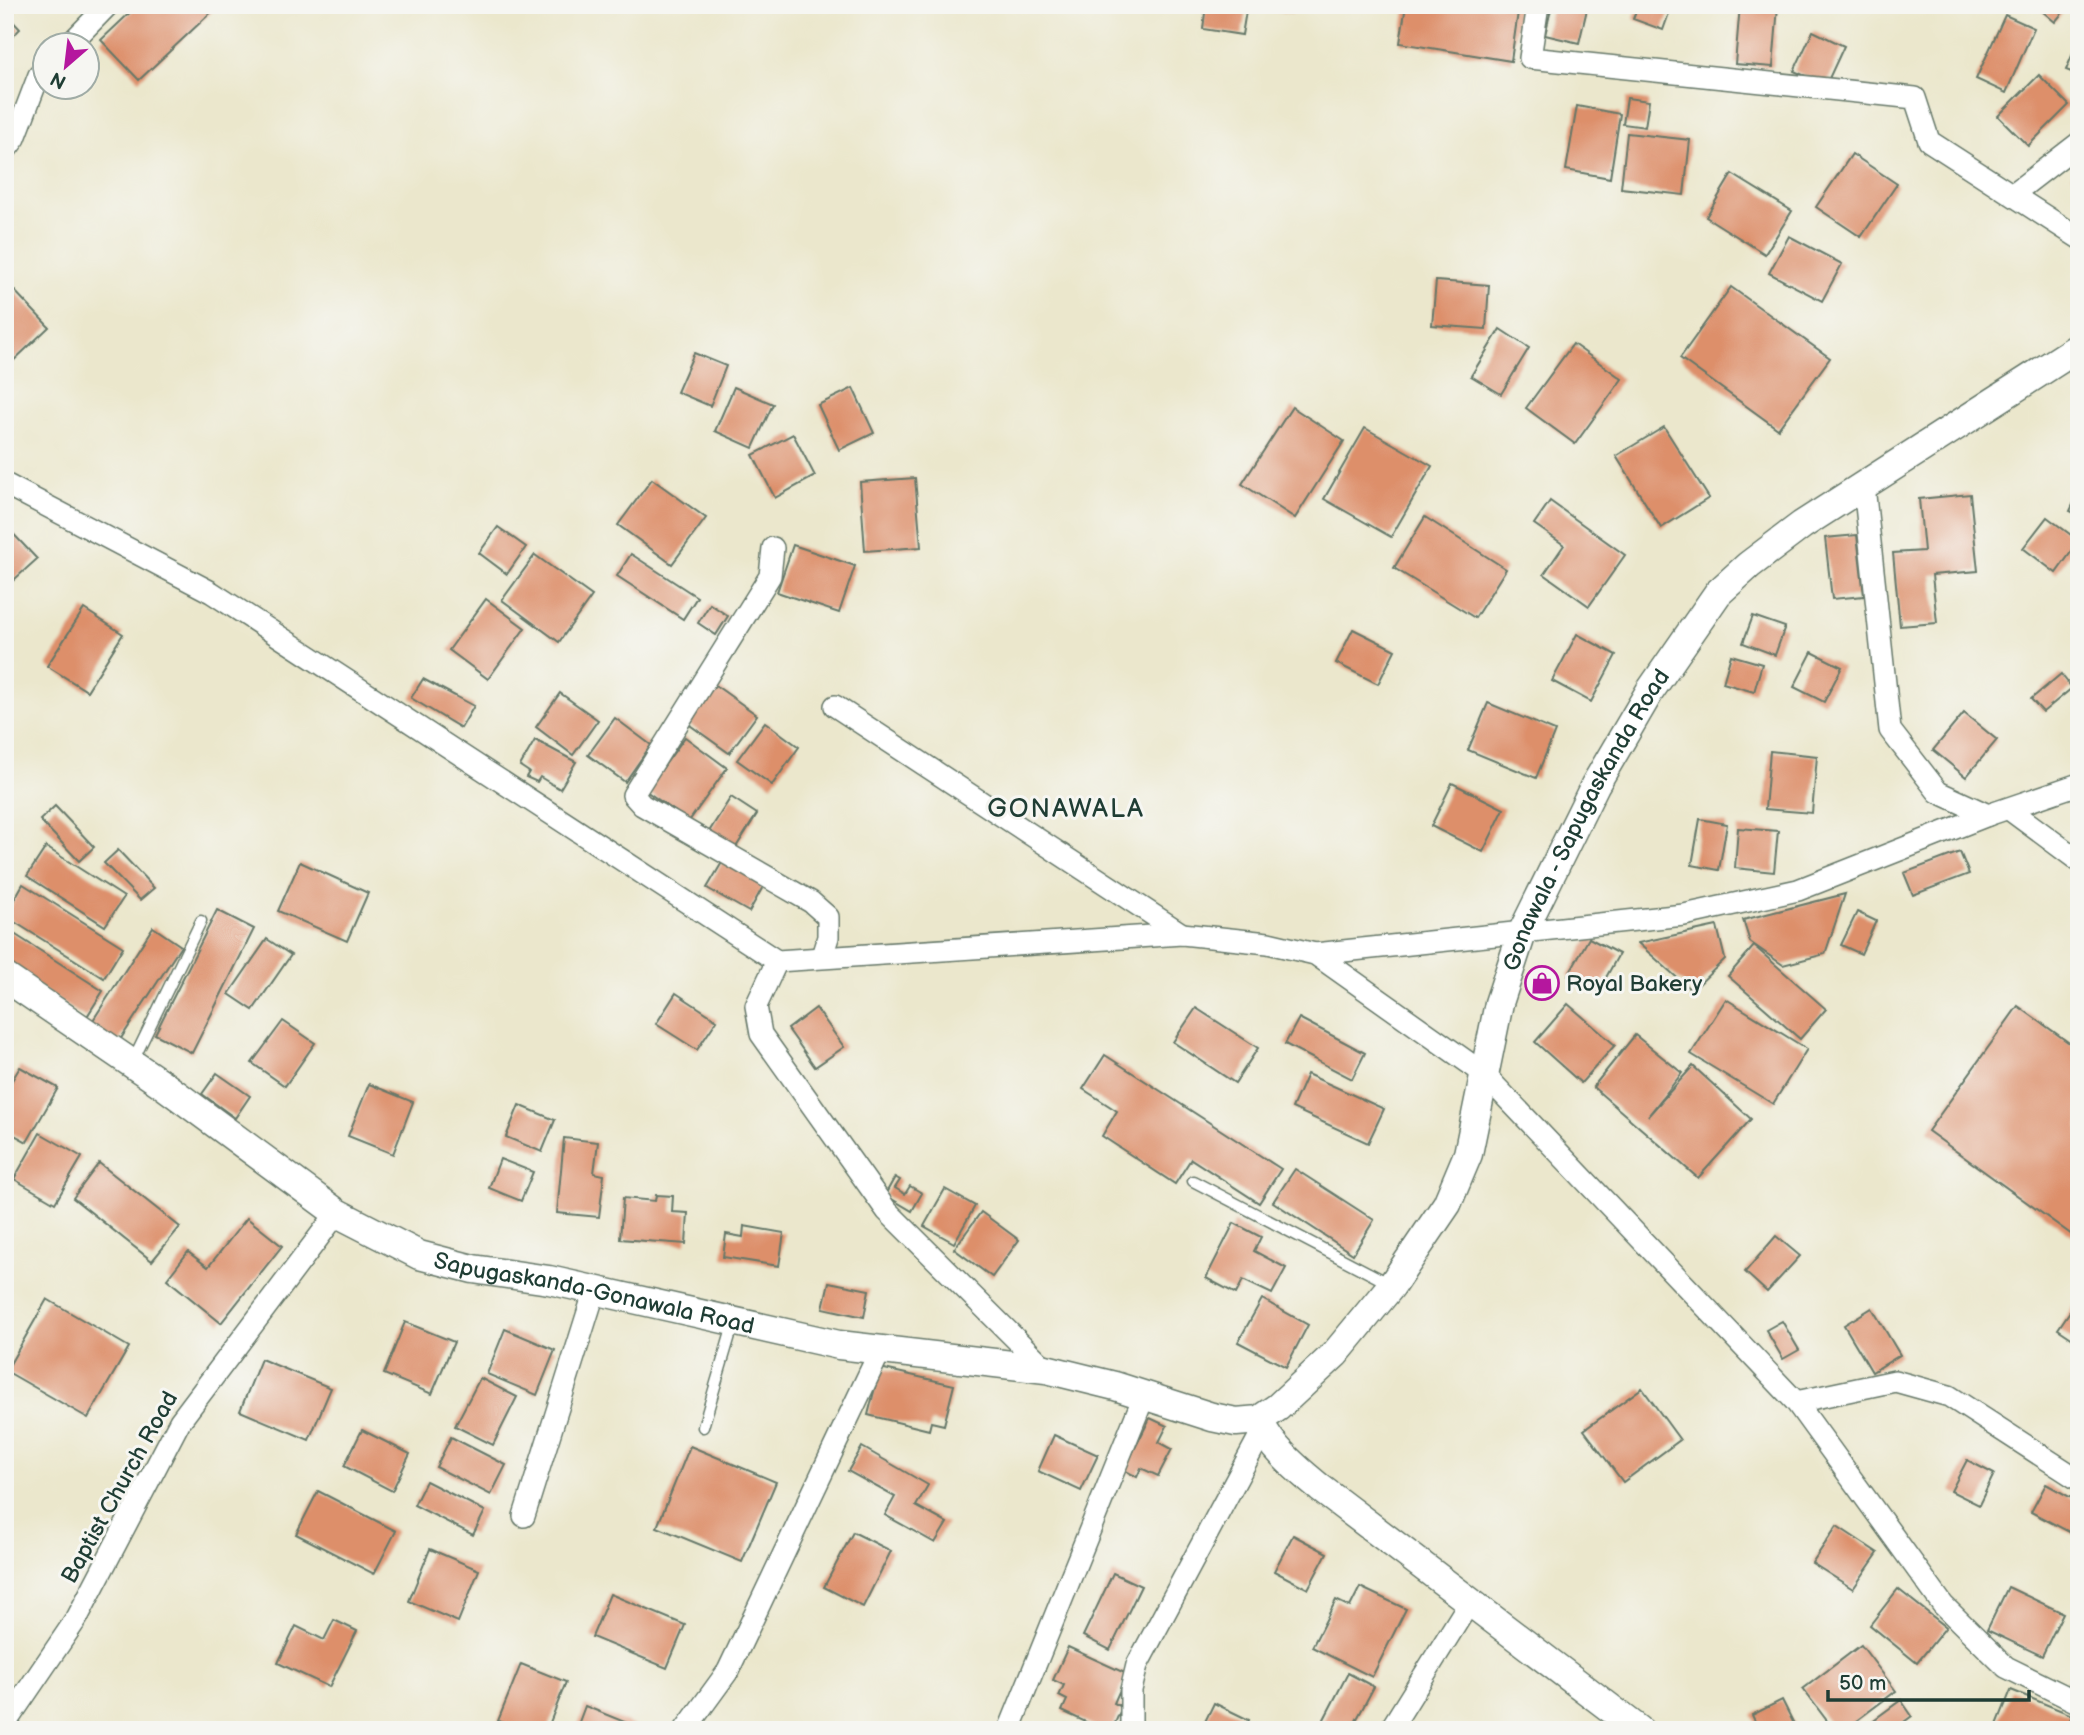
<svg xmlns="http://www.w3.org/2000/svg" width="2084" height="1735" viewBox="0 0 2084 1735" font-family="'Balsamiq Sans',sans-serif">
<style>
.building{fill:#dd8f6b}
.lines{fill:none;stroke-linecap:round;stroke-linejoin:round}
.service-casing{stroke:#667869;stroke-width:13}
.minor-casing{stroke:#667869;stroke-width:24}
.tertiary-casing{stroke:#667869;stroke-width:31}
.service{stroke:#fff;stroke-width:10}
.minor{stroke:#fff;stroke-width:21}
.tertiary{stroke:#fff;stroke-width:28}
.labels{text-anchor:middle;stroke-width:6;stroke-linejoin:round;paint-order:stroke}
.street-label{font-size:23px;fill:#1f3d34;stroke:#f6f6f2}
.poi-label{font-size:23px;fill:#1f3d34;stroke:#f6f6f2;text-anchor:start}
.quarter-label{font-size:26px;letter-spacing:2px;fill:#1f3d34;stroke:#f6f6f2}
</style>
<rect width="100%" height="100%" fill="#f6f6f2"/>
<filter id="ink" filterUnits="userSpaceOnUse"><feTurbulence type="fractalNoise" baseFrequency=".0143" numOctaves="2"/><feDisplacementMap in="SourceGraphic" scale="14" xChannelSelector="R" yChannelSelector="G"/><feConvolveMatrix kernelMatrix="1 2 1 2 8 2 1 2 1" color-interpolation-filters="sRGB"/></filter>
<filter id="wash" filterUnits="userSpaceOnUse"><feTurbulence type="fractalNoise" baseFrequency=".00686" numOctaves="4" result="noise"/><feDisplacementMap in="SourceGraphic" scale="28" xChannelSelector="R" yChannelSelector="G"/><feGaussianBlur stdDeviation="1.57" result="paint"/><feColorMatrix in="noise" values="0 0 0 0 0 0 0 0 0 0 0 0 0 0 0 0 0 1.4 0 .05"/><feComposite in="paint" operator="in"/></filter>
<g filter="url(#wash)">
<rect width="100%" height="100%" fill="#ebe7cc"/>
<g id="blocks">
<g class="building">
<polygon points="138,5 219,5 139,80 101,40"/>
<polygon points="1206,5 1247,5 1242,35 1203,29"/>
<polygon points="1261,5 1293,5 1293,13 1260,10"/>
<polygon points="1366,5 1398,5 1397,10"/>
<polygon points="1406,5 1519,5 1511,61 1400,43"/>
<polygon points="1552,5 1588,5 1579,43 1545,35"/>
<polygon points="1638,5 1672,5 1663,30 1633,19"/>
<polygon points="1740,5 1778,6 1773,67 1735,64"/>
<polygon points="2035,5 2069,5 2055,22"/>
<polygon points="5,13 20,29 5,44"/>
<polygon points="2005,15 2034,28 2006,93 1976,79"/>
<polygon points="1813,31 1844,46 1826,85 1794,71"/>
<polygon points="2079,39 2079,75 2066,70"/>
<polygon points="2039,75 2069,105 2028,146 1998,116"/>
<polygon points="1627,98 1649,101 1645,127 1623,124"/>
<polygon points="1577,106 1620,114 1610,178 1566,170"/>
<polygon points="1627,133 1690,140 1684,195 1621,188"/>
<polygon points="1852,154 1897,184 1861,237 1816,207"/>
<polygon points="2079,170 2079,185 2071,175"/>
<polygon points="1732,174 1792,211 1765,254 1706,217"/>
<polygon points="1789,236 1842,264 1822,301 1769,273"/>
<polygon points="1436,281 1489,285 1486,329 1432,325"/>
<polygon points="11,287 49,327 11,363 5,357 5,292"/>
<polygon points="1731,287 1830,358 1778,429 1680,358"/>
<polygon points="1500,329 1529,348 1501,394 1471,376"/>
<polygon points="1573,344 1622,379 1575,444 1526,408"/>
<polygon points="694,353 726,366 710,406 677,392"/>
<polygon points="734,387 773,404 753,448 715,431"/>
<polygon points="853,388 874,433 839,450 818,405"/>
<polygon points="1292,407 1344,441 1295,518 1242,484"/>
<polygon points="1664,427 1709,498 1661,528 1616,456"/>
<polygon points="1365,428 1432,466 1391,537 1324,499"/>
<polygon points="793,434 815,476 775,498 753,455"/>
<polygon points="915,478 921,547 865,551 860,482"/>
<polygon points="652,479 706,518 672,564 618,525"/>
<polygon points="2079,492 2079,515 2070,511"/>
<polygon points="1970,494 1978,571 1932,575 1937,623 1900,626 1893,553 1924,551 1919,499"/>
<polygon points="1550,501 1625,555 1589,606 1544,574 1564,545 1534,524"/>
<polygon points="1425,517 1506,569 1475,618 1394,568"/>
<polygon points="2047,517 2079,541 2056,573 2023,548"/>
<polygon points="5,525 37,559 5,588"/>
<polygon points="498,527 526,547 507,574 479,553"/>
<polygon points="1857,535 1864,596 1832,599 1825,538"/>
<polygon points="793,545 855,566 839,613 777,592"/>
<polygon points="631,554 697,597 683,619 617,576"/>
<polygon points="535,555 592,596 559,642 502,600"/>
<polygon points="486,599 525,628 488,679 449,650"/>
<polygon points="710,604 728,616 716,635 698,623"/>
<polygon points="84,609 123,634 87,691 47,666"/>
<polygon points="1753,616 1785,627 1775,655 1743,643"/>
<polygon points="1353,629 1395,650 1378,684 1336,663"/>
<polygon points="1577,634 1616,655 1591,702 1552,681"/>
<polygon points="1812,652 1842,667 1824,702 1794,687"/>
<polygon points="1731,655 1762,664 1754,692 1723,683"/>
<polygon points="2061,674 2072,688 2043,712 2031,699"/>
<polygon points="423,679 474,706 461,728 411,698"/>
<polygon points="715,685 757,715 729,753 687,723"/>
<polygon points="560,693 598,720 573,755 536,727"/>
<polygon points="1488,703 1555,731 1536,778 1468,750"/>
<polygon points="1964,713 1997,740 1966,777 1933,750"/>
<polygon points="615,718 651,745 625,782 588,755"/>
<polygon points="765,722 799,747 772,785 737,760"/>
<polygon points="685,737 727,768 689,821 646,791"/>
<polygon points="535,740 576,762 560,789 540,777 537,782 526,777 529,772 520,766"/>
<polygon points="1770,751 1817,756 1812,813 1765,809"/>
<polygon points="1452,783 1504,809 1483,852 1431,826"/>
<polygon points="731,797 757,814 731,855 705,838"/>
<polygon points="55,806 94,847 79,861 40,820"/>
<polygon points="1700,819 1727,824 1719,870 1692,865"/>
<polygon points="1738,828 1778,831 1774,872 1735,868"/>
<polygon points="46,847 124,897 105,926 27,876"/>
<polygon points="118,850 154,888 140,900 104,863"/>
<polygon points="1960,852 1969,874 1913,895 1904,873"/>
<polygon points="724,859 765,883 749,912 707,888"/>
<polygon points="300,862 368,893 347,941 278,911"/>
<polygon points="23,884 123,947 104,978 5,916"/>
<polygon points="1845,894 1825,954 1783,965 1750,942 1743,920"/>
<polygon points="217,910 254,929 192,1053 155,1034"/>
<polygon points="1857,912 1876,921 1861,954 1841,945"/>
<polygon points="1717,926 1725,959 1692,991 1638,943"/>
<polygon points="153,927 181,946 116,1046 88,1028"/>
<polygon points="5,928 103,991 86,1018 5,966"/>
<polygon points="1589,938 1619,954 1598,992 1568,975"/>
<polygon points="267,939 291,955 253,1010 229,994"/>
<polygon points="1754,946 1826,1009 1800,1039 1728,976"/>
<polygon points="676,993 717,1020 697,1050 656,1024"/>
<polygon points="1726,999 1807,1049 1773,1104 1691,1054"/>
<polygon points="1568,1004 1615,1045 1581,1083 1535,1042"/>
<polygon points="2018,1006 2079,1050 2079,1240 1928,1131"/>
<polygon points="816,1008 844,1047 815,1067 788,1029"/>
<polygon points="1196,1008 1258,1048 1235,1083 1173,1042"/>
<polygon points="1299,1018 1365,1053 1352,1079 1285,1044"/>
<polygon points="283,1021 315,1043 285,1086 252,1063"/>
<polygon points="1635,1035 1682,1073 1648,1116 1693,1066 1751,1119 1698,1178 1593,1087"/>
<polygon points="1105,1055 1281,1169 1259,1203 1191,1159 1175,1184 1102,1136 1117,1111 1083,1089"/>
<polygon points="20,1067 58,1088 27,1142 5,1130 5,1092"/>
<polygon points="217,1073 250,1096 235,1118 202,1094"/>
<polygon points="1307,1074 1384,1109 1368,1143 1292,1108"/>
<polygon points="369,1084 413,1102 393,1154 348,1136"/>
<polygon points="519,1105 555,1120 542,1152 506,1137"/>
<polygon points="40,1133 82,1157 55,1203 14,1179"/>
<polygon points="564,1138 598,1142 594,1173 604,1175 599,1217 557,1213"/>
<polygon points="500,1159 533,1172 521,1201 489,1188"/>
<polygon points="99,1163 180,1227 152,1261 73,1198"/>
<polygon points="1295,1169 1374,1220 1353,1254 1273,1202"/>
<polygon points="895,1177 900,1180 895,1188 905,1194 910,1186 922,1193 912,1211 885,1195"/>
<polygon points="945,1189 975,1206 954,1243 924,1226"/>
<polygon points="656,1195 673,1196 672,1212 688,1213 686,1244 620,1239 623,1198 655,1201"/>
<polygon points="981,1212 1019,1240 992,1277 954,1249"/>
<polygon points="247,1218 282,1246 221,1323 167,1279 188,1252 208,1267"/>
<polygon points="1234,1223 1261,1237 1254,1251 1286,1268 1272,1294 1243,1280 1236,1294 1206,1278"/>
<polygon points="744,1226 784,1233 779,1266 723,1257 726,1234 743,1237"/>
<polygon points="1776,1236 1800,1256 1767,1292 1745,1272"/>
<polygon points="829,1282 869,1290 864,1317 823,1308"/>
<polygon points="2079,1298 2079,1343 2058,1329"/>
<polygon points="47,1299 129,1347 88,1418 6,1371"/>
<polygon points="1262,1299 1308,1325 1286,1367 1238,1342"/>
<polygon points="1872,1308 1900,1355 1872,1372 1844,1325"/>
<polygon points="1782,1321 1799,1350 1783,1359 1766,1330"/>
<polygon points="405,1322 454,1342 432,1394 384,1374"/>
<polygon points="505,1329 555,1350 537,1395 487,1374"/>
<polygon points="261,1359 331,1388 309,1440 240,1411"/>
<polygon points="880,1368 954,1385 944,1425 931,1422 929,1430 868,1415"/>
<polygon points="480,1378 517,1397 493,1445 455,1426"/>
<polygon points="1642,1388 1680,1440 1623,1482 1584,1430"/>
<polygon points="1150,1418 1167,1426 1159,1442 1172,1449 1158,1476 1141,1468 1137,1477 1124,1470"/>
<polygon points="362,1430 410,1454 392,1491 344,1466"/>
<polygon points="1054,1435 1098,1455 1081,1491 1038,1471"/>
<polygon points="451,1437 506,1465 491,1495 436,1467"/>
<polygon points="690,1446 776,1482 742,1562 657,1527"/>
<polygon points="862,1447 928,1485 916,1506 947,1523 935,1543 885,1515 895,1497 848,1471"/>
<polygon points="1967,1460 1994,1474 1979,1505 1951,1491"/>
<polygon points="426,1481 485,1511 473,1535 414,1505"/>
<polygon points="2046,1484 2079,1502 2079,1524 2073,1534 2031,1512"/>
<polygon points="318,1491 396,1531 374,1574 296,1534"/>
<polygon points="1837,1526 1878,1553 1853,1589 1812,1563"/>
<polygon points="853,1532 891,1551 863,1607 824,1587"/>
<polygon points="1293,1535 1327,1553 1308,1589 1274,1571"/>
<polygon points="430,1549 479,1570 458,1622 409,1601"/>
<polygon points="1113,1573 1141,1586 1110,1650 1083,1636"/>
<polygon points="1360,1587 1406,1609 1372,1677 1312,1647 1336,1600 1350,1607"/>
<polygon points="2008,1587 2063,1613 2042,1656 1987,1630"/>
<polygon points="1898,1589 1946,1627 1917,1663 1870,1625"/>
<polygon points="610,1594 685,1625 667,1668 592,1637"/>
<polygon points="334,1620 357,1631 329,1687 278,1663 296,1626 324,1640"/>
<polygon points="1861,1645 1896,1691 1844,1730 1834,1730 1803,1689"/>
<polygon points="1068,1647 1127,1674 1114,1703 1122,1707 1112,1730 1103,1730 1062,1711 1067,1700 1059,1696 1064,1685 1053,1680"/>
<polygon points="521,1664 566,1682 547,1730 520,1730 498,1721"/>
<polygon points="1348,1673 1374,1687 1351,1730 1333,1730 1322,1723"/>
<polygon points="2011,1690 2072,1715 2066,1730 1995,1730"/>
<polygon points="1782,1700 1797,1730 1759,1730 1752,1715"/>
<polygon points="1901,1700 1912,1716 1893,1730 1860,1730"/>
<polygon points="1214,1703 1249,1720 1244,1730 1201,1730"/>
<polygon points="585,1706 637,1727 636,1730 576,1730"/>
</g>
</g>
</g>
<g filter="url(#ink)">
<use href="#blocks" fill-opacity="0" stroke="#667869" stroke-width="2"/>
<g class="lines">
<g class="service-casing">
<g id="service">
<polyline points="133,1061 201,921"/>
<polyline points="1193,1181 1392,1285"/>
<polyline points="703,1427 734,1322"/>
</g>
</g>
<g class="minor-casing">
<g id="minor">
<polyline points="1538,5 1530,58 1915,98 1929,141 2079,238"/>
<polyline points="68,46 108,5"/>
<polyline points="5,151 15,138 39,75 46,69"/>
<polyline points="2013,194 2079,143"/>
<polyline points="5,484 211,592 777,961 1182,934 1268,943 1315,954 1483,1073 1796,1402 1943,1605 2006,1667 2079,1703"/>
<polyline points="1864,486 1890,730 1938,792 1988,815 2079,784"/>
<polyline points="773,548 770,576 633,795 642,805 811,902 828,917 828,937 822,956"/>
<polyline points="835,706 1182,934"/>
<polyline points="2009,809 2079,861"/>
<polyline points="1315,954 1684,915 1798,890 1988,815"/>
<polyline points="777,961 756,1006 761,1034 887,1211 1046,1369"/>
<polyline points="1796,1402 1895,1381 1949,1396 2079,1480"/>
<polyline points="524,1516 595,1290"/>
<polyline points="5,1724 77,1618 180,1421 337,1213"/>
<polyline points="685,1730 728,1671 880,1351"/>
<polyline points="1009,1730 1144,1396"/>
<polyline points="1131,1730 1131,1690 1137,1665 1263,1430"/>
<polyline points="1390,1730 1469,1603"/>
</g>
</g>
<g class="tertiary-casing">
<g id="tertiary">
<path id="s1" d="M5,977L162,1084L337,1213L419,1255L473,1269L549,1280L839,1345L1046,1369L1115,1386L1212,1417L1236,1422L1259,1420L1278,1407L1335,1354L1392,1285L1447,1204L1468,1154L1499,1003L1522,933L1595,785L1650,691L1718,593L1749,565L1802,525L2079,347"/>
<path d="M1259,1420C1270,1447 1298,1470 1320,1488L1639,1730"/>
</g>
</g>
<use href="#service" class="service"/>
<use href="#minor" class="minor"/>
<use href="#tertiary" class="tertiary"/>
</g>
</g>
<defs>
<g id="shop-ring" transform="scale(1.75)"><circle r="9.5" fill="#f6f6f2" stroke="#b5179e" stroke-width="1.5"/><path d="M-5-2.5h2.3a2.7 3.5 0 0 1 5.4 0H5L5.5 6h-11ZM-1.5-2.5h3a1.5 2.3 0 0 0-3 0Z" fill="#b5179e"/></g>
</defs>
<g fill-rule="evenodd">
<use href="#shop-ring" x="1542" y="983"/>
</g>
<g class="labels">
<g class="street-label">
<text dy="8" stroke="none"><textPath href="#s1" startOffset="2058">Gonawala - Sapugaskanda Road</textPath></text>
<text dy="8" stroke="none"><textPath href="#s1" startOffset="679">Sapugaskanda-Gonawala Road</textPath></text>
<text transform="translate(119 1487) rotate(-61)" y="8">Baptist Church Road</text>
</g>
<g class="poi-label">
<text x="1566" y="991">Royal Bakery</text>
</g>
<g class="quarter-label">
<text x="1066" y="817">GONAWALA</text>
</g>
</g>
<rect width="2084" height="1735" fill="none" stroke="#f6f6f2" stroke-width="28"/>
<g transform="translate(66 66) rotate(208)"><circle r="33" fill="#f6f6f2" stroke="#a0aca6" stroke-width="2"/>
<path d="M0-5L12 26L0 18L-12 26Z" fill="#b5179e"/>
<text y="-10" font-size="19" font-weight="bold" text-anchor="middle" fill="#1f3d34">N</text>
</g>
<path d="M1828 1690v10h201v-10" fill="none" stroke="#1f3d34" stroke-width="3.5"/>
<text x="1839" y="1690" font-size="21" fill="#1f3d34" stroke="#f6f6f2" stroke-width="5" paint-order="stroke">50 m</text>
</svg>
